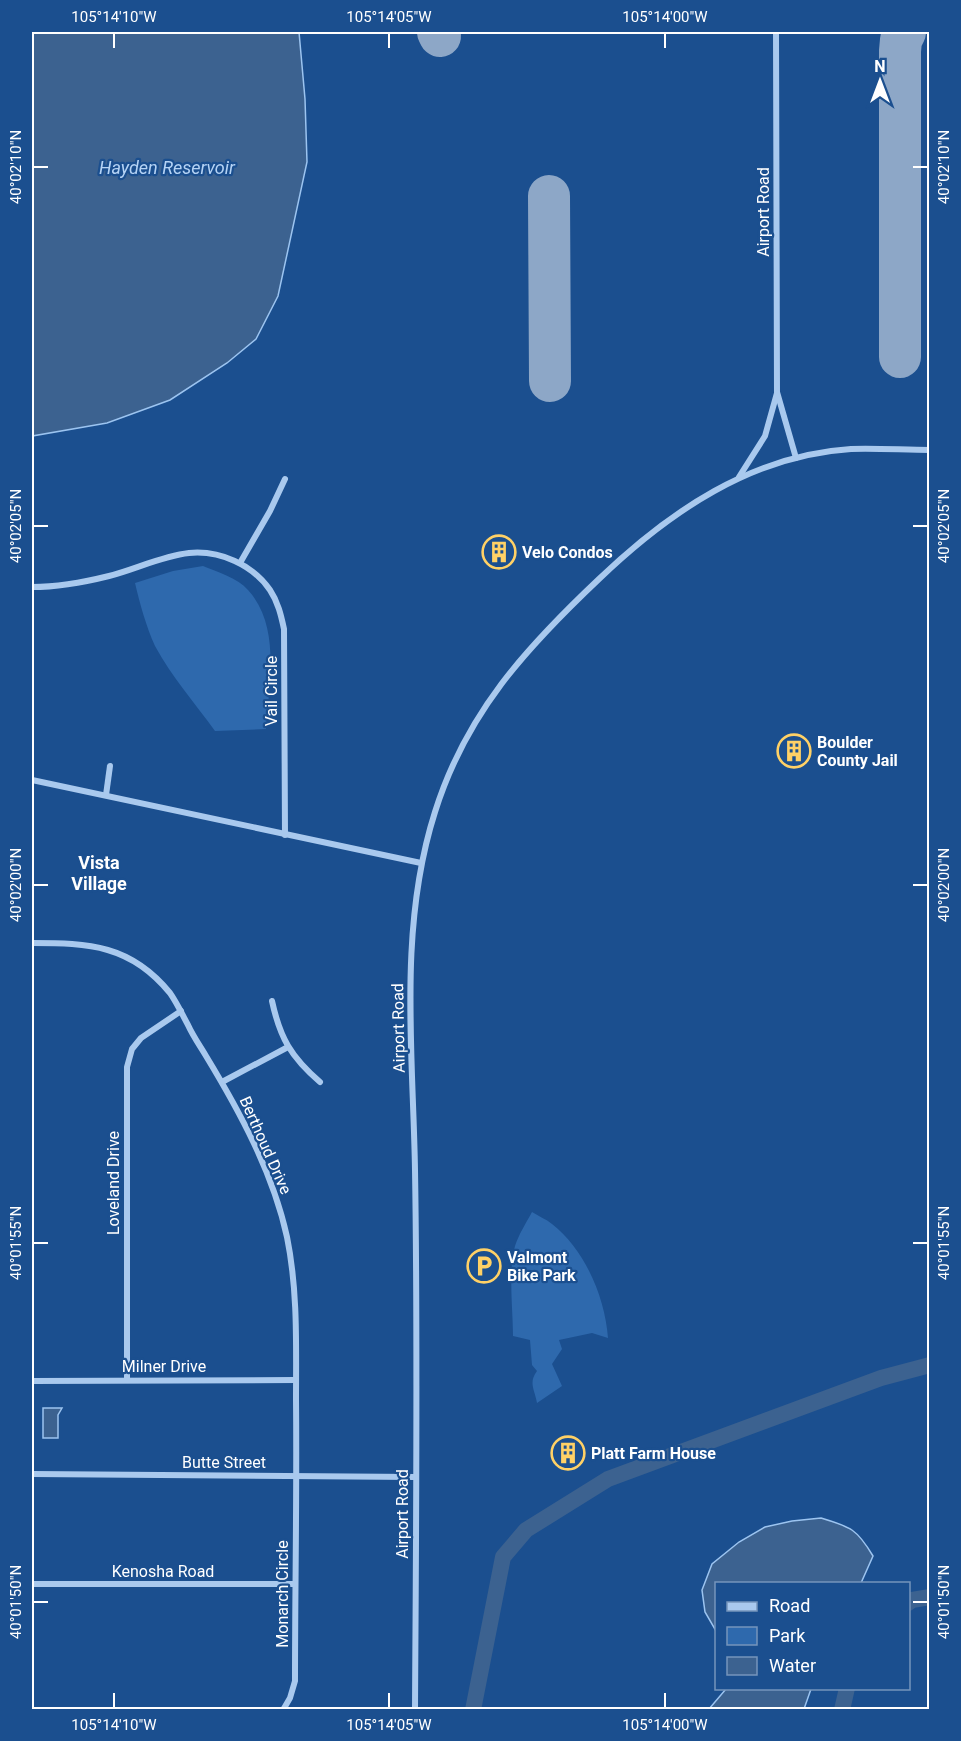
<svg xmlns="http://www.w3.org/2000/svg" width="961" height="1741" viewBox="0 0 961 1741" font-family="Roboto,sans-serif">
<style>
.green{fill:#2e69ad}
.water{fill:#3c6290;stroke:#9cc4f0;stroke-width:1.5}
.lines{fill:none;stroke-linecap:round;stroke-linejoin:round}
.canal{stroke:#3c6290;stroke-width:16}
.taxiway{stroke:#8da7c7;stroke-width:42}
.minor{stroke:#a9c9ee;stroke-width:6}
.ticks{fill:none;stroke:#fff;stroke-width:2}
.labels{text-anchor:middle;stroke-width:4.5;stroke-linejoin:round;paint-order:stroke}
.street-label{font-size:16px;fill:#fff;stroke:#1b4f8f}
.poi-label{font-size:16px;font-weight:bold;fill:#fff;stroke:#1b4f8f;text-anchor:start}
.water-label{font-size:18px;font-style:italic;fill:#b5d3f5;stroke:#1b4f8f}
.neighbourhood-label{font-size:18px;font-weight:bold;fill:#fff;stroke:#1b4f8f}
.neatline{fill:none;stroke:#fff;stroke-width:2}
.ticks-label{font-size:15px;text-anchor:middle;fill:#fff}
</style>
<rect width="100%" height="100%" fill="#1b4f8f"/>
<g class="green">
<path d="M203,566C217,572 238,578 248,590C281,626 269,684 266,729L215,731C195,703 171,676 155,646C146,626 140,604 135,583L173,571Z"/>
<path d="M532,1212C538,1216 546,1219 552,1224C585,1250 605,1297 608,1338L592,1333L559,1340L562,1349L552,1364L562,1386L537,1403C535,1390 528,1383 537,1371L532,1365L530,1340L513,1336C513,1309 508,1272 515,1246C519,1234 526,1223 532,1212Z"/>
</g>
<g class="water">
<polygon points="32,32 299,32 305,99 307,162 278,296 256,339 227,363 170,400 107,423 32,436"/>
<polygon points="43,1408 62,1408 58,1415 58,1438 43,1438"/>
<path d="M821,1518C851,1527 857,1529 873,1556L861,1583L716,1584V1631L705,1612L702,1590L712,1564L739,1542L765,1527L792,1521Z"/>
<polygon points="726,1689 726,1688 811,1689 804,1709 709,1709"/>
</g>
<g class="lines">
<g class="canal">
<polyline points="908,1603 912,1600 930,1597"/>
<polyline points="473,1710 503,1557 526,1530 608,1479 881,1378 930,1365"/>
<polyline points="842,1710 847,1688"/>
</g>
<g class="taxiway">
<polyline points="438,32 440,36"/>
<polyline points="549,196 550,381"/>
<polyline points="900,357 900,51 901,40 905,32"/>
</g>
<g class="minor">
<polyline points="776,32 777,392 796,458"/>
<polyline points="739,477 765,436 777,393"/>
<polyline points="240,563 270,511 285,479"/>
<path d="M32,587C57,587 85,582 109,576C136,569 162,556 189,553C220,550 253,565 270,590C278,602 281,615 284,629L285,835"/>
<polyline points="32,780 421,863"/>
<polyline points="106,795 110,766"/>
<path d="M32,943C89,943 131,945 170,993C177,1003 182,1014 188,1025C193,1036 200,1046 206,1056C240,1112 273,1173 287,1237C298,1291 296,1346 296,1400C297,1494 295,1588 295,1681L290,1698L283,1710"/>
<path d="M272,1001C280,1038 291,1057 320,1082"/>
<polyline points="222,1082 288,1047"/>
<polyline points="127,1380 127,1067 132,1049 141,1038 181,1011"/>
<polyline points="32,1381 296,1380"/>
<polyline points="32,1474 415,1477"/>
<polyline points="32,1584 295,1584"/>
<path d="M415,1710C416,1530 418,1349 415,1170C413,1050 398,928 435,812C466,713 526,648 599,579C669,512 752,455 851,449C877,448 904,450 930,450"/>
</g>
</g>
<path class="ticks" d="M114,33V48M389,33V48M665,33V48M33,167H48M913,167H928M33,526H48M913,526H928M33,885H48M913,885H928M33,1243H48M913,1243H928M33,1602H48M913,1602H928M114,1693V1708M389,1693V1708M665,1693V1708"/>
<defs>
<g id="building-ring" transform="scale(1.725)"><circle r="9.5" fill="#1b4f8f" stroke="#ffd166" stroke-width="1.5"/><path d="M-4-6H4V6H1V3H-1V6H-4ZM-2.5-4.3h1.7v1.8h-1.7ZM.8-4.3h1.7v1.8H.8ZM-2.5-1h1.7V.8h-1.7ZM.8-1h1.7V.8H.8Z" fill="#ffd166"/></g>
<g id="parking-ring" transform="scale(1.725)"><circle r="9.5" fill="#1b4f8f" stroke="#ffd166" stroke-width="1.5"/><path d="M-3.5-5.5H1a3.5 3.5 0 0 1 0 7H-1V5.5H-3.5ZM-1-3.4V-.6H.8a1.4 1.4 0 0 0 0-2.8Z" fill="#ffd166"/></g>
</defs>
<g fill-rule="evenodd">
<use href="#building-ring" x="499" y="552"/>
<use href="#building-ring" x="794" y="751"/>
<use href="#parking-ring" x="484" y="1266"/>
<use href="#building-ring" x="568" y="1453"/>
</g>
<g class="labels">
<g class="street-label">
<text transform="translate(763 212) rotate(-90)" y="6">Airport Road</text>
<text transform="translate(271 691) rotate(-90)" y="6">Vail Circle</text>
<text transform="translate(398 1028) rotate(-91)" y="6">Airport Road</text>
<text transform="translate(266 1145) rotate(66)" y="6">Berthoud Drive</text>
<text transform="translate(113 1183) rotate(-90)" y="6">Loveland Drive</text>
<text x="164" y="1372">Milner Drive</text>
<text x="224" y="1468">Butte Street</text>
<text transform="translate(402 1514) rotate(-90)" y="6">Airport Road</text>
<text x="163" y="1577">Kenosha Road</text>
<text transform="translate(282 1594) rotate(-90)" y="6">Monarch Circle</text>
</g>
<g class="poi-label">
<text x="522" y="558">Velo Condos</text>
<text x="817" y="748">Boulder<tspan x="817" dy="18">County Jail</tspan></text>
<text x="507" y="1263">Valmont<tspan x="507" dy="18">Bike Park</tspan></text>
<text x="591" y="1459">Platt Farm House</text>
</g>
<g class="water-label">
<text x="167" y="174">Hayden Reservoir</text>
</g>
<g class="neighbourhood-label">
<text x="99" y="869">Vista<tspan x="99" dy="21">Village</tspan></text>
</g>
</g>
<rect width="961" height="1741" fill="none" stroke="#1b4f8f" stroke-width="66"/>
<rect x="715" y="1582" width="195" height="108" fill="#1b4f8f" stroke="#7695bc" stroke-width="1.5"/>
<rect x="727" y="1602" width="30" height="9" fill="#a9c9ee" stroke="#7695bc" stroke-width="1.5"/>
<text x="769" y="1612" font-size="18" fill="#ffffff">Road</text>
<rect x="727" y="1627" width="30" height="18" fill="#2e69ad" stroke="#7695bc" stroke-width="1.5"/>
<text x="769" y="1642" font-size="18" fill="#ffffff">Park</text>
<rect x="727" y="1657" width="30" height="18" fill="#3c6290" stroke="#7695bc" stroke-width="1.5"/>
<text x="769" y="1672" font-size="18" fill="#ffffff">Water</text>
<g transform="translate(880 81)" stroke="#1b4f8f" stroke-width="4.5" paint-order="stroke">
<path d="M0-4.5L10 22L0 15L-10 22Z" fill="#ffffff"/>
<text y="-9" font-size="16" font-weight="bold" text-anchor="middle" fill="#ffffff">N</text>
</g>
<rect x="33" y="33" width="895" height="1675" class="neatline"/>
<g class="ticks-label">
<text x="114" y="22">105°14'10"W</text>
<text x="389" y="22">105°14'05"W</text>
<text x="665" y="22">105°14'00"W</text>
<text transform="translate(16 167) rotate(-90)" y="5">40°02'10"N</text>
<text transform="translate(944 167) rotate(-90)" y="5">40°02'10"N</text>
<text transform="translate(16 526) rotate(-90)" y="5">40°02'05"N</text>
<text transform="translate(944 526) rotate(-90)" y="5">40°02'05"N</text>
<text transform="translate(16 885) rotate(-90)" y="5">40°02'00"N</text>
<text transform="translate(944 885) rotate(-90)" y="5">40°02'00"N</text>
<text transform="translate(16 1243) rotate(-90)" y="5">40°01'55"N</text>
<text transform="translate(944 1243) rotate(-90)" y="5">40°01'55"N</text>
<text transform="translate(16 1602) rotate(-90)" y="5">40°01'50"N</text>
<text transform="translate(944 1602) rotate(-90)" y="5">40°01'50"N</text>
<text x="114" y="1730">105°14'10"W</text>
<text x="389" y="1730">105°14'05"W</text>
<text x="665" y="1730">105°14'00"W</text>
</g>
</svg>
